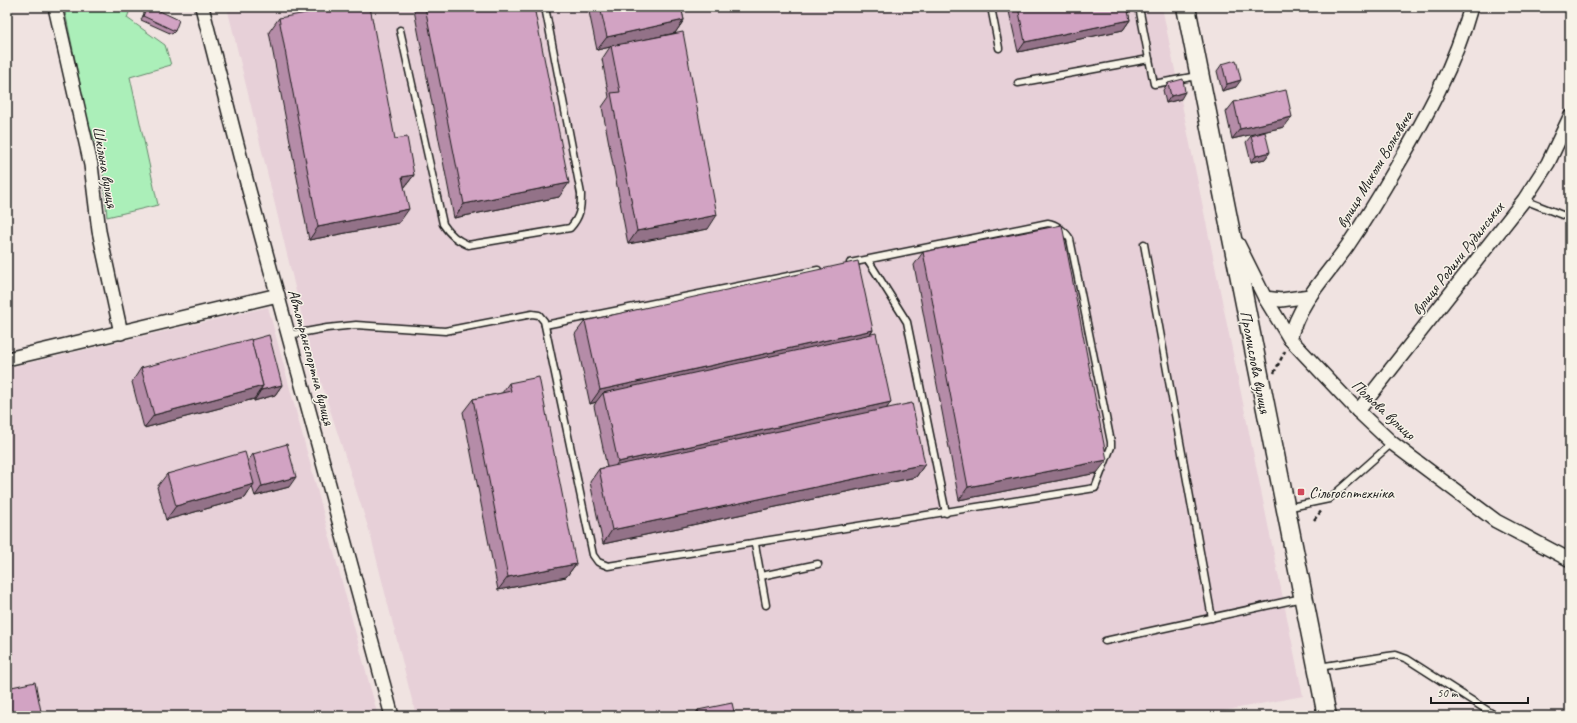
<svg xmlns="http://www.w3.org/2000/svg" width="1577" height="723" viewBox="0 0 1577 723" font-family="Caveat,sans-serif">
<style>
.built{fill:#e7d0d8}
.green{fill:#abefb9;stroke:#64866a}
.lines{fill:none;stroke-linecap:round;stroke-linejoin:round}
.lane-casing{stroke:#1c1c1c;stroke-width:9}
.street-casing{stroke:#1c1c1c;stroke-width:16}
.secondary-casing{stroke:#1c1c1c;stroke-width:21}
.path{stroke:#1c1c1c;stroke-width:2.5;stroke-dasharray:4 3;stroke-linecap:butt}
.lane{stroke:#f7f3e8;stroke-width:6}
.street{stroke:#f7f3e8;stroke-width:13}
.secondary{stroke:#f7f3e8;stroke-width:18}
.wall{fill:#b58ca8;stroke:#1c1c1c}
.shaded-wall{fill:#937288;stroke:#1c1c1c}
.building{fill:#d2a3c3;stroke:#1c1c1c}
.poi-dot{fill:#d1495b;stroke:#f7f3e8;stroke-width:1.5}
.labels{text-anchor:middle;stroke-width:3;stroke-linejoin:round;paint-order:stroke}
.street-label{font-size:16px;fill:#1c1c1c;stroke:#f7f3e8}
.poi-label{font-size:16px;fill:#1c1c1c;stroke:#f7f3e8;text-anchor:start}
</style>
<rect width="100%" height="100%" fill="#f0e3e1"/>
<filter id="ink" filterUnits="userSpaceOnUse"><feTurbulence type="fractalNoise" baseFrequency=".025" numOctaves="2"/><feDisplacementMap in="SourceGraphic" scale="8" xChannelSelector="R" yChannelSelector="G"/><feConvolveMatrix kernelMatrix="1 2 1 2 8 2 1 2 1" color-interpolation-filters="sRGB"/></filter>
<g filter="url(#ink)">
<g class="built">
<polygon points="227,7 1162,7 1303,696 1196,716 416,716 370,533 309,345"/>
<polygon points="268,307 378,716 7,716 7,368"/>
</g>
<polygon class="green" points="64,7 131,7 127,18 165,45 171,65 130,77 158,205 107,217 102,161 88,122"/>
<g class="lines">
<g class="lane-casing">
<g id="lane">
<polyline points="991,7 999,48"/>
<polyline points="1139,7 1149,59"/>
<path d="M400,30L443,224C450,235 457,240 468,245L570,228C580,217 581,209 581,194L545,7"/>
<polyline points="1018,83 1149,59 1154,84 1197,76"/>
<polyline points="1524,200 1570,218"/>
<polyline points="1144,244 1212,618"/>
<polyline points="868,260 907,322 946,513"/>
<polyline points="545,325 818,270"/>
<path d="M289,335L327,328L356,325L445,331L532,314L539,315L544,321L593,555L598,562L608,566L1095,488L1111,447V442L1070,239C1066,232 1056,224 1048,223L850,263"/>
<polyline points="1286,508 1329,499 1392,443"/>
<polyline points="755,544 766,605"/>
<polyline points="761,576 818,564"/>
<polyline points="1105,641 1302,598"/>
<polyline points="1319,667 1388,656 1396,655 1407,659 1496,716"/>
</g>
</g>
<g class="street-casing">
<g id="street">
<polyline points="55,7 91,165 99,231 121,333"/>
<polyline points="202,7 247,183 392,716"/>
<polyline points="1238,244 1265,298 1290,339 1358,411 1392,443 1496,521 1570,560"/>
<polyline points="1265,298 1281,300 1310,296"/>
<path d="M1290,339C1300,300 1326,277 1348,245C1365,220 1381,194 1396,168C1426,117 1455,65 1471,7"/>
<polyline points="7,359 278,295"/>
<polyline points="1358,411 1524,200 1548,163 1570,117"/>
</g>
</g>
<g class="secondary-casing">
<polyline id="secondary" points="1186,7 1327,716"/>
</g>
<g class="path">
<polyline points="1274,373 1285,351"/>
<polyline points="1314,520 1322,510"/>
</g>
<use href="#lane" class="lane"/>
<use href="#street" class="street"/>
<use href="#secondary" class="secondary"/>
</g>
<g class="wall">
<polygon points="147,7 151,7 175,31 172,34 141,20"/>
<polygon points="416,7 534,7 559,197 454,218 414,10"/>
<polygon points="588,7 681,7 684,20 675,33 654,38 708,229 628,244 602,107 609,97 602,59 610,47 597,50"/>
<polygon points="1008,7 1127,7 1130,20 1123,30 1018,52"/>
<polygon points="279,18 395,139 414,175 404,188 399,223 309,240 269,32"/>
<polygon points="1222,64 1236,87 1222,91 1217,71"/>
<polygon points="1168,83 1181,99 1166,103 1163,90"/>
<polygon points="1234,102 1284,127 1232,139 1226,112"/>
<polygon points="1251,136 1270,152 1265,159 1251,162 1246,142"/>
<polygon points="923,252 1097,473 959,500 914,265"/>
<polygon points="585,321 873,330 871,334 887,408 925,464 916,477 603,544 590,482 599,469 607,467 594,406 596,402 590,404 575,334"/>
<polygon points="141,368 282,385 275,395 254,401 254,399 144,428 132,382"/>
<polygon points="509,383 576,564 566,577 498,590 463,412 473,399 502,393"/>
<polygon points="253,454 289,487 255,496 252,487 245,498 166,520 157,487 167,474 248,461"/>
<polygon points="698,710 735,716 694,716"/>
</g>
<g class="shaded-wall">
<polygon points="684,20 675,33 611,47 611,46 610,47 597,50 607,37"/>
<polygon points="1130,20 1123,30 1018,52 1025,42"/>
<polygon points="1241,80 1236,87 1222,91 1227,84"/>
<polygon points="1185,92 1181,99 1166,103 1171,96"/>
<polygon points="1292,117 1284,127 1232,139 1240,129"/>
<polygon points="1270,152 1265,159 1251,162 1256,156"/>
<polygon points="414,175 404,188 402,177"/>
<polygon points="569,183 559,197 454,218 464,204"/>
<polygon points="409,209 399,223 309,240 318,227"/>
<polygon points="717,215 708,229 628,244 637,231"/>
<polygon points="873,330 864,344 603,393 596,402 590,404 600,390"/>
<polygon points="282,385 275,395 254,401 261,390"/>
<polygon points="263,386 254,399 144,428 154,415"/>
<polygon points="891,402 882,415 609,475 618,462"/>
<polygon points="1107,460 1097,473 959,500 968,487"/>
<polygon points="925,464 916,477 603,544 612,530"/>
<polygon points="296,477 289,487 255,496 262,486"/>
<polygon points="254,484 245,498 166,520 176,506"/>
<polygon points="576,564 566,577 498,590 508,577"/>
</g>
<g class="building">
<polygon points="147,7 151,7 179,20 175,31 143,16"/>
<polygon points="339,7 370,7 395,139 407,137 414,175 402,177 409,209 318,227 279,18"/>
<polygon points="425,7 534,7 569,183 464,204"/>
<polygon points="600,7 681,7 684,20 607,37"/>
<polygon points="1018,7 1127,7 1130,20 1025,42"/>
<polygon points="683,32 717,215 637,231 611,93 620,92 611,46"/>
<polygon points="1236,60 1241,80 1227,84 1222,64"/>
<polygon points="1183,79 1185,92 1171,96 1168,83"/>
<polygon points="1286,90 1292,117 1240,129 1234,102"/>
<polygon points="1265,132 1270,152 1256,156 1251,136"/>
<polygon points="1062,225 1107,460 968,487 923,252"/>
<polygon points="858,261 873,330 600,390 585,321"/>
<polygon points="876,333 891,402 618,462 603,393"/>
<polygon points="269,335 282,385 261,390 261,389 263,386 251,340"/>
<polygon points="251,339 263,386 154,415 141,368"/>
<polygon points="539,377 576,564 508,577 473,399 511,391 509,383"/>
<polygon points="912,403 925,464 612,530 599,469"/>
<polygon points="287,444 296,477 262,486 253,454"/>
<polygon points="245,452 254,484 176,506 167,474"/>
<polygon points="35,682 42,716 7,716 7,688"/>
<polygon points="732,703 735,716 699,716 698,710"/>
</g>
</g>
<rect class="poi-dot" x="1297" y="488" width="8" height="8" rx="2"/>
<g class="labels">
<g class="street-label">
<text transform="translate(106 167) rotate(80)" y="6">Шкільна вулиця</text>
<text transform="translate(1374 169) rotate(-59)" y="6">вулиця Миколи Волковича</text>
<text transform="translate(1457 258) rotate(-52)" y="6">вулиця Родини Рудинських</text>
<text transform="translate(312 357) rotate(75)" y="6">Автотранспортна вулиця</text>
<text transform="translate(1256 362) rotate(79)" y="6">Промислова вулиця</text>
<text transform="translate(1384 409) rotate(43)" y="6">Польова вулиця</text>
</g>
<g class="poi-label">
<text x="1309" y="498">Сільгосптехніка</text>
</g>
</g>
<rect width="1577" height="723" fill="none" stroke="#f7f3e8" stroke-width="24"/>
<rect x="12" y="12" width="1553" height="699" fill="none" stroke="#1c1c1c" stroke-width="1.5" filter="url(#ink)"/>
<path d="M1431 697v6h97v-6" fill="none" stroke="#1c1c1c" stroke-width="2"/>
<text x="1437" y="697" font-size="12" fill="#1c1c1c" stroke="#f7f3e8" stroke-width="3" paint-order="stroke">50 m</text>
</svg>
